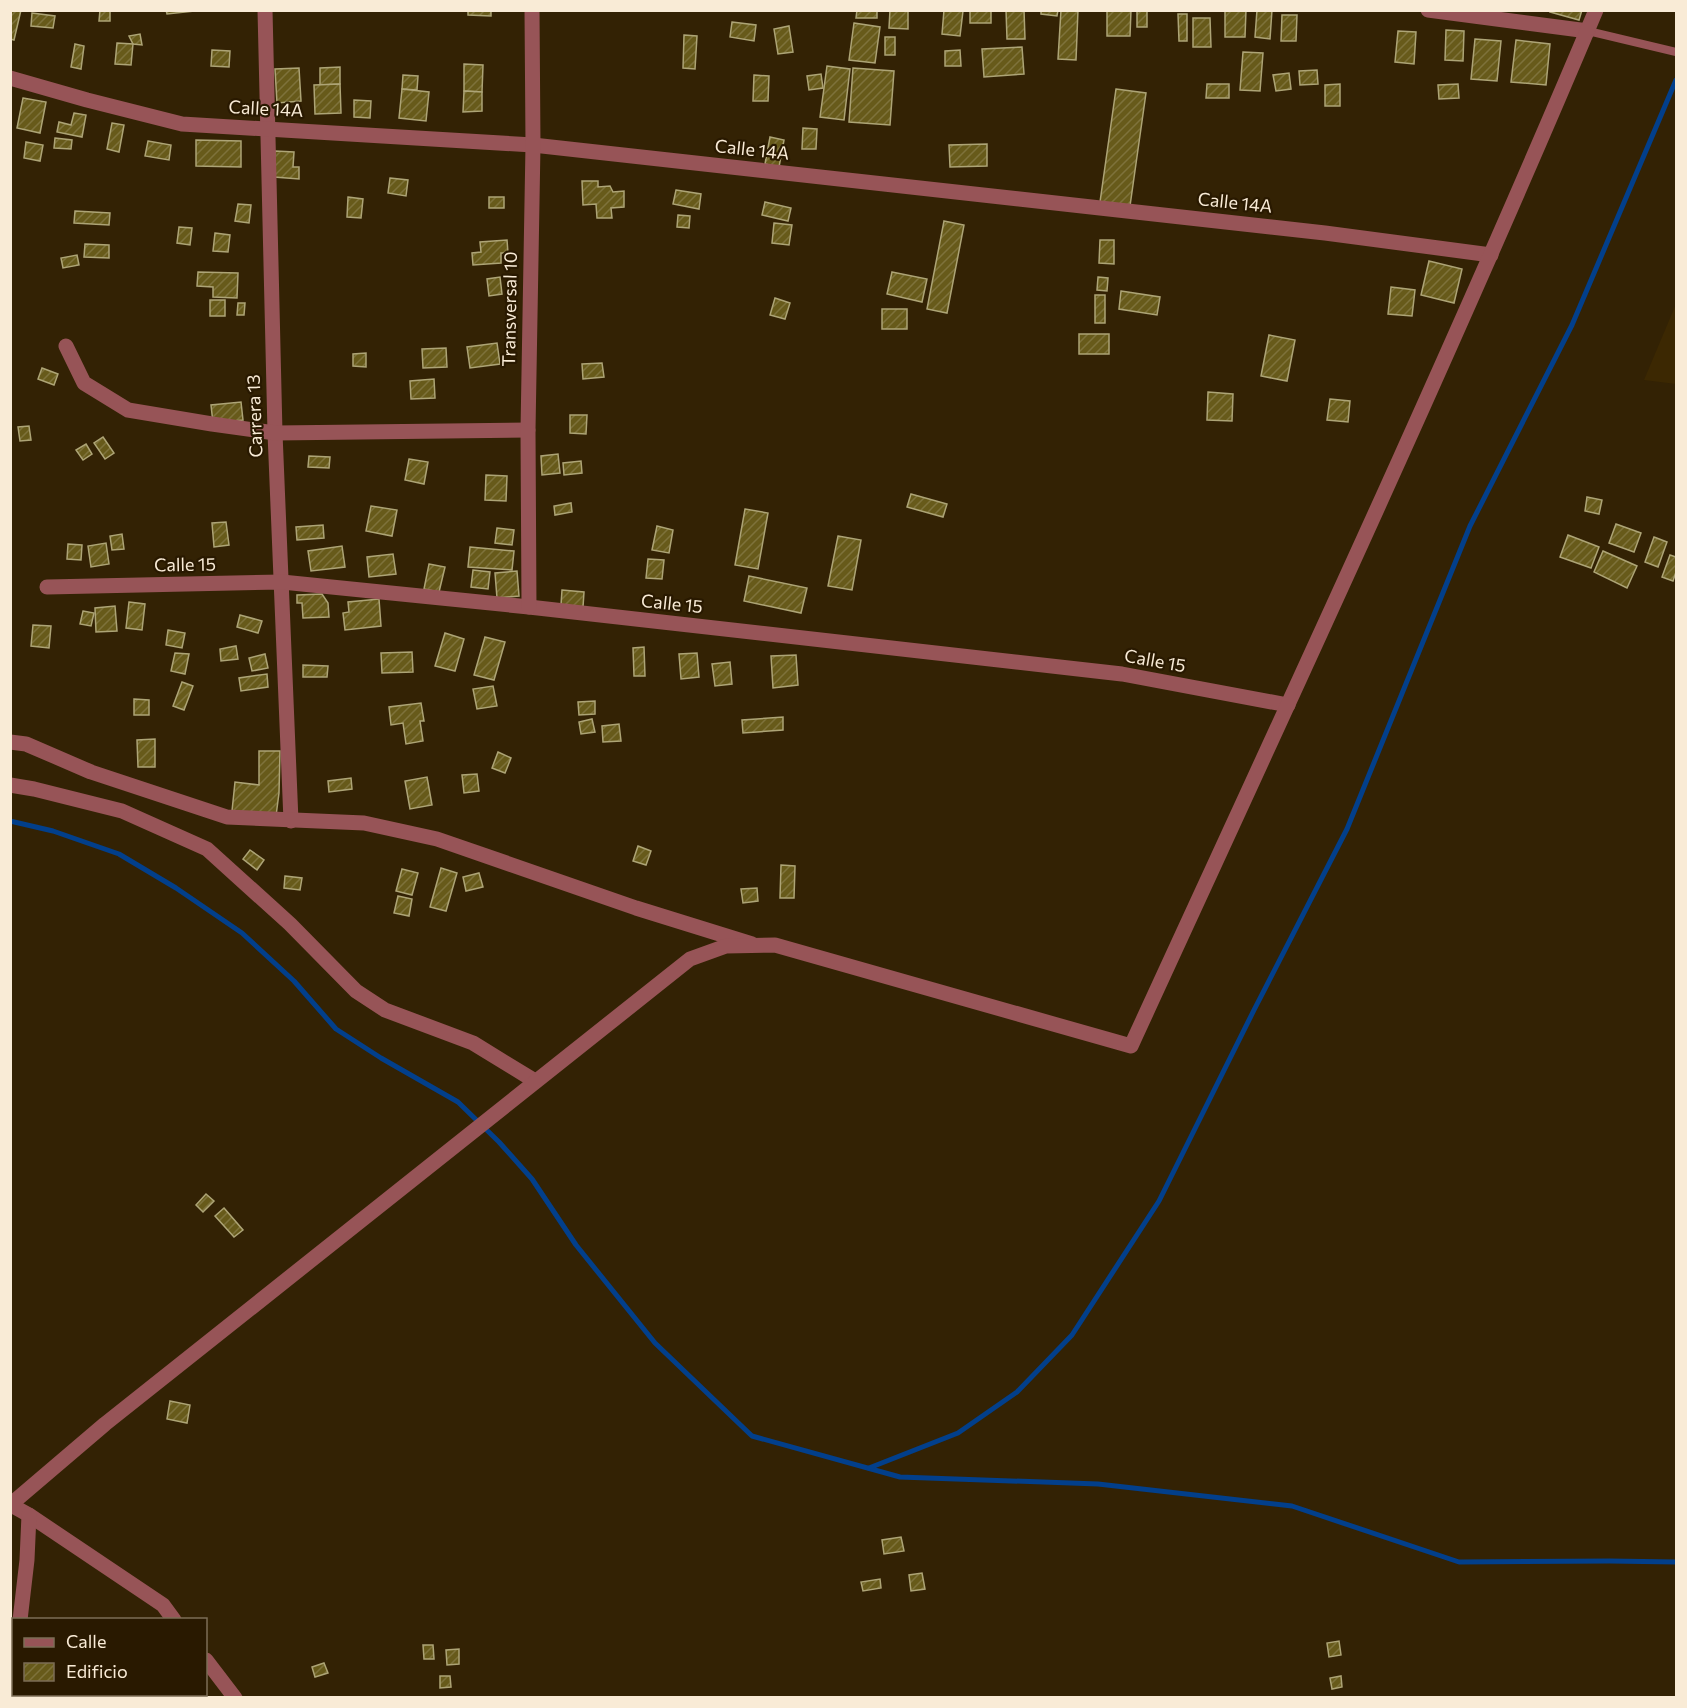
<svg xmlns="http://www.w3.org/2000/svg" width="1687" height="1708" viewBox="0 0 1687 1708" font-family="Commissioner,sans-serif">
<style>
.built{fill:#3c2802}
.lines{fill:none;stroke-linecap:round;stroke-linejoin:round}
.stream{stroke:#023f8b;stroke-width:5}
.building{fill:url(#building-hatch);stroke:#ada476;stroke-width:1.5}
.service{stroke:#975457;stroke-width:8}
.minor{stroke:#975457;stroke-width:15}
.tertiary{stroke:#975457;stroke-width:15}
.labels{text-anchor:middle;stroke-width:4.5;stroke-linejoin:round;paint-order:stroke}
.street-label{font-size:18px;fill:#f9ebd6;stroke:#291900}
</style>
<defs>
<pattern id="building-hatch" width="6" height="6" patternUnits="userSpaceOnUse" patternTransform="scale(1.5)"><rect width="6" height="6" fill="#675a1a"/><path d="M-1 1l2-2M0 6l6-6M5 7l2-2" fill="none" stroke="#7e723b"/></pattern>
</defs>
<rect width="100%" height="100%" fill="#332204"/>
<polygon class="built" points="1676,304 1676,384 1644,380"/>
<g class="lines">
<g class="stream">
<polyline points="10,821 53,831 119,854 176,888 242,933 294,981 336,1029 381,1058 458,1102 499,1142 532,1179 576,1245 655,1343 752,1436 900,1477 1098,1484 1292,1506 1459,1562 1610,1561 1676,1562"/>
<polyline points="869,1468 958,1433 1017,1392 1072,1335 1159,1201 1254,1010 1347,829 1470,526 1572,325 1676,80"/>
</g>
</g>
<g class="building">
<polygon points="10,10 21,10 14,40 10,39"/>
<polygon points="100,10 110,10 110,21 99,21"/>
<polygon points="166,10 204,10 167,14"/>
<polygon points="468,10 491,10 491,16 468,15"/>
<polygon points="857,10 877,10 877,18 856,18"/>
<polygon points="890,10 908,10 908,29 889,28"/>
<polygon points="944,10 963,11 960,36 942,34"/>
<rect x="970" y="10" width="21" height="13"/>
<polygon points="1006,10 1024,10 1025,39 1007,39"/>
<polygon points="1041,10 1058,10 1057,16 1041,14"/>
<polygon points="1061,10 1078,10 1076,60 1058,59"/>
<polygon points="1107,10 1131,10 1130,36 1107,36"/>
<rect x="1137" y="10" width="10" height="17"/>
<polygon points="1225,10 1246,10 1245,37 1225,37"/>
<polygon points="1257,10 1272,10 1270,39 1255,37"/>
<polygon points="1551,10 1582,10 1579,20 1550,12"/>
<polygon points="32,13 55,16 53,28 31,26"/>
<polygon points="1178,14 1187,14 1187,41 1179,41"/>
<polygon points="1282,15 1297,15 1296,41 1281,41"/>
<polygon points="1193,18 1210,18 1211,47 1193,47"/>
<polygon points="732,22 756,25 754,41 730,37"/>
<polygon points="854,23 880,27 875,63 849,60"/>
<polygon points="789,26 793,52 778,54 774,29"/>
<polygon points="1446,30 1464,31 1463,61 1445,60"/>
<polygon points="1398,31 1416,32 1414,64 1395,62"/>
<polygon points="140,34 142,45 133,44 129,36"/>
<polygon points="684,35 697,36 695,69 683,68"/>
<rect x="885" y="37" width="10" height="18"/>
<polygon points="1475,39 1501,41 1497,81 1471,79"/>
<polygon points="1516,40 1550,44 1546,85 1511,82"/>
<polygon points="117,43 133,44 131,65 115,64"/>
<polygon points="75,44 84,46 81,69 71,67"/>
<polygon points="1022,47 1024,74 984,77 982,49"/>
<polygon points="212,50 230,51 229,67 211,66"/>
<polygon points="960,50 961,66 945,66 945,51"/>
<polygon points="1243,52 1263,53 1260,91 1240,90"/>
<polygon points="464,64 483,65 482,92 464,91"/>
<polygon points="827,66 850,69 844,120 820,117"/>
<polygon points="340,67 340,84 320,85 320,68"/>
<polygon points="299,68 301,101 277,103 275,69"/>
<polygon points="853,68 894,71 890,125 849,122"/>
<polygon points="1317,70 1318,84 1300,85 1299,71"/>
<polygon points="1289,73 1291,89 1276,91 1273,75"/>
<polygon points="821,74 823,88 809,90 807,76"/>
<polygon points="403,75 418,76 417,90 402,89"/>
<polygon points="754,75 769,76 768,101 753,101"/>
<polygon points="340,84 341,113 315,114 314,85"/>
<polygon points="1207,84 1229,84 1229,98 1206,98"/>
<polygon points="1340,84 1340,106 1325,106 1325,85"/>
<polygon points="1458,84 1459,98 1439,99 1438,85"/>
<polygon points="402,89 429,92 426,121 399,118"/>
<polygon points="1116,89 1146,93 1130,206 1100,202"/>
<polygon points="464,91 482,92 482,111 463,112"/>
<polygon points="23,98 46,102 40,133 17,128"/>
<polygon points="354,100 371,101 370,118 354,117"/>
<polygon points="74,113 86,115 82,137 57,132 59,122 71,125"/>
<polygon points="112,123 124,125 119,152 107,149"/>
<polygon points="803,128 817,129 816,149 802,149"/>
<polygon points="770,137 784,140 779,167 765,164"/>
<polygon points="55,138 72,140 71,149 54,148"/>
<polygon points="196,140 241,141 241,167 196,166"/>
<polygon points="148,141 171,145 169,160 145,156"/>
<polygon points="26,142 43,145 40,161 24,158"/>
<polygon points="987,144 987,166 950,167 949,145"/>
<polygon points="275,151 294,152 293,167 299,167 299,179 274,177"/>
<polygon points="390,178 408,180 406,196 388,193"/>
<polygon points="582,181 598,181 598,187 610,186 613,192 624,191 624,207 611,208 612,218 597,218 596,204 583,205"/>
<polygon points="676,190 701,194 699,209 673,204"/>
<polygon points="348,197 363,199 361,218 347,217"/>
<rect x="489" y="197" width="15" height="11"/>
<polygon points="765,202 791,208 788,221 762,215"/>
<polygon points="238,204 251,205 249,223 235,221"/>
<polygon points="75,211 110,213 109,225 74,223"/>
<polygon points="678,215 690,216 689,228 677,227"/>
<polygon points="944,221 964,225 947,313 927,309"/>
<polygon points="774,223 792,225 789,245 772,243"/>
<polygon points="179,227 192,228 190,245 177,243"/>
<polygon points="215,233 230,235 228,252 213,251"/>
<polygon points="507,240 508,253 501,253 501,263 473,265 472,253 481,252 480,242"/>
<polygon points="1100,240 1114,240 1114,264 1099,263"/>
<polygon points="85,244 109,245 109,258 84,257"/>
<polygon points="77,255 79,265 63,268 61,258"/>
<polygon points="1429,261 1462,269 1454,303 1421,295"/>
<polygon points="198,272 238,273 237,298 213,297 213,287 197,286"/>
<polygon points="892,272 927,279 922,302 887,294"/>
<polygon points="500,277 502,294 489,296 487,279"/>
<polygon points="1098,277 1108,278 1107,291 1097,290"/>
<polygon points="1391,287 1415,290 1412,316 1388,314"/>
<polygon points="1121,291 1160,297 1157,315 1119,309"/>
<rect x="1095" y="295" width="10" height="28"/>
<polygon points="775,298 790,303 785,319 770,315"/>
<rect x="210" y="300" width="15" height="16"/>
<polygon points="238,303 245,303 244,315 237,315"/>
<rect x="882" y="309" width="25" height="20"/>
<rect x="1079" y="334" width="30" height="20"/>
<polygon points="1269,335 1295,340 1287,381 1261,376"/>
<polygon points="497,343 500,364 470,368 467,347"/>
<polygon points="446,348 447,367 423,368 422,349"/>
<polygon points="366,353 366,367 353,366 353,354"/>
<polygon points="602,363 604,377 583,379 582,364"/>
<polygon points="42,368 58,374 54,385 38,379"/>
<polygon points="434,379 435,398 411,399 410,381"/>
<polygon points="1208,392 1233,394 1232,421 1207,420"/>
<polygon points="1330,399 1350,401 1348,422 1327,420"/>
<polygon points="241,402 243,420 213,423 211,405"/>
<polygon points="570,415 587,415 586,434 570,433"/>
<polygon points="29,426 31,440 20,441 18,427"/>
<polygon points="103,437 114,453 105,459 94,443"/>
<polygon points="86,444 92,454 83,460 76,450"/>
<polygon points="558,454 560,473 542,475 541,456"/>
<polygon points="309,456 330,457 329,468 308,467"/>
<polygon points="409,459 428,462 424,484 405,480"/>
<polygon points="581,461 582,473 564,475 563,463"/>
<polygon points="486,475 507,476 506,501 485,500"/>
<polygon points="911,494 947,504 943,517 907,507"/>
<polygon points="1587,497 1602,500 1599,514 1585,511"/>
<polygon points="571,503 572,512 555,515 554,506"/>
<polygon points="371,506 397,510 392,536 366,531"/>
<polygon points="745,509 768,513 758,569 735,565"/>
<polygon points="226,522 229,545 214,547 212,523"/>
<polygon points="1616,524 1641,533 1634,552 1609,543"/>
<polygon points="323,525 324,538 297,540 296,527"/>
<polygon points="657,526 673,530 669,553 652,550"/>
<polygon points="497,528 514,530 512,545 495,543"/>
<polygon points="122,534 124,549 112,550 110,536"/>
<polygon points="1568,535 1599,547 1591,568 1560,557"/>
<polygon points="838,536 861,540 852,590 828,586"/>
<polygon points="1654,537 1667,542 1658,567 1645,562"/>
<polygon points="106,543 109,564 91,567 88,546"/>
<polygon points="68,544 82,545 81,560 67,559"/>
<polygon points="342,546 345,567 311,571 308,551"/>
<polygon points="470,547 514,551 512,570 468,567"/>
<polygon points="1603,551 1637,566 1627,588 1594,572"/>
<polygon points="393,554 396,574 369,577 367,557"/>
<polygon points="1670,555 1676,557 1676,572 1673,581 1662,577"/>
<polygon points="648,559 664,560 662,579 646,578"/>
<polygon points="429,564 445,567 439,592 424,589"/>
<polygon points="473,570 490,572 488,589 471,587"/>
<polygon points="517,571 519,596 497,598 495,573"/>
<polygon points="749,576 807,588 801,613 744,601"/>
<polygon points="562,590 584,592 583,607 561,605"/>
<polygon points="322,594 328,603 329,617 303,618 302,603 297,603 297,595"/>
<polygon points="379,599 381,626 345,630 343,613 349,612 348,602"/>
<polygon points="129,602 145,604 142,630 126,628"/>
<polygon points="115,606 117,631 96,632 95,608"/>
<polygon points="83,611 94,613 91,626 80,624"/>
<polygon points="240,615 262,621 258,633 237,627"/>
<polygon points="33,625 51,626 49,648 31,646"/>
<polygon points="168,630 185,633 182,648 166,645"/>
<polygon points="445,633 464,639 455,671 435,666"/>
<polygon points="485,637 505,642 494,680 474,675"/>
<polygon points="236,646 238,659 221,661 220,649"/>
<polygon points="644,647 645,676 634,676 633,648"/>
<polygon points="412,652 413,672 382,673 381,653"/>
<polygon points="175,653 189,654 185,674 171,671"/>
<polygon points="697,653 699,677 681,679 679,654"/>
<polygon points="265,654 268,668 252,671 249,658"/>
<polygon points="796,655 798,685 773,688 771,656"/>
<polygon points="730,662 732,684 715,686 712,664"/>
<polygon points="303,665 328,666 327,677 303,677"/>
<polygon points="267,674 268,687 241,691 239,678"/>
<polygon points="182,682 193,686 184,710 173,706"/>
<polygon points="493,686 497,706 477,709 473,689"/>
<polygon points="134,699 149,700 149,715 134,715"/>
<polygon points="595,701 595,714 579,715 578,702"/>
<polygon points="421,703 424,721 420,721 423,741 406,744 403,723 391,725 389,707"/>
<polygon points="783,717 783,730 743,733 742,720"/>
<polygon points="592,719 595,732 581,734 579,722"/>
<polygon points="619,724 621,741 603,742 602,726"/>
<polygon points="155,739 155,767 138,767 137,740"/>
<polygon points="259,751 280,751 279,793 276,816 232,811 235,782 259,785"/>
<polygon points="498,752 511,758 505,773 492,768"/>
<polygon points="477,774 479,791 464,793 462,775"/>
<polygon points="427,777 432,805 410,809 405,781"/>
<polygon points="351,778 352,789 329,792 328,781"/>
<polygon points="638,846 651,851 646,865 633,861"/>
<polygon points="250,850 264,860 257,870 243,859"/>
<polygon points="781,865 795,866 794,898 780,898"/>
<polygon points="441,868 457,873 446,911 430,907"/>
<polygon points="402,869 418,873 412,895 396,891"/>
<polygon points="479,873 483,887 466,891 463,877"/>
<polygon points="285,876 302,878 300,890 284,888"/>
<polygon points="757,888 758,901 743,903 741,889"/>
<polygon points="398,896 412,899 409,916 394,913"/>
<polygon points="206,1194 214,1201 203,1212 196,1205"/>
<polygon points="224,1208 243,1230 234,1237 215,1216"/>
<polygon points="170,1401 190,1405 187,1423 167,1419"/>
<polygon points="901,1537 904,1551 884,1554 882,1540"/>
<polygon points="922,1573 925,1589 911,1591 909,1575"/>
<polygon points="880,1579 881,1588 863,1591 861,1582"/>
<polygon points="1339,1641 1341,1655 1329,1657 1327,1643"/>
<polygon points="423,1645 433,1645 434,1659 424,1659"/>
<polygon points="459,1649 459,1664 447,1665 446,1650"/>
<polygon points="324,1663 328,1673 315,1677 312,1667"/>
<polygon points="440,1676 450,1676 451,1687 440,1688"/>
<polygon points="1341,1676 1342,1687 1332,1689 1330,1678"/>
<polygon points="121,1694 155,1694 156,1698 122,1698"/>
</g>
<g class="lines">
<polyline class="service" points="1588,31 1676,52"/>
<g class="minor">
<polyline points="265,10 275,433 291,821"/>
<polyline points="10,78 87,100 182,124 533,145 1325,233 1491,255"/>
<polyline points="66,346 84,383 128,410 212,424 275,433 528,430"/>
<polyline points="47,587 282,582 529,607 1122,674 1288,705"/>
<polyline points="529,607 528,430 533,145 532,10"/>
<polyline points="10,742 26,744 91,772 227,817 364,823 437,839 636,908 752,944"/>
<polyline points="10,785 34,789 122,811 207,849 290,924 356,991 385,1010 473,1043 535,1081"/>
<polyline points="11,1505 29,1515 163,1605 174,1620"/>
<polyline points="20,1620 27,1560 29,1515"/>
<polyline points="206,1660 235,1698"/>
<polyline points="10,1680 14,1663"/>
</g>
<g class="tertiary">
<polyline points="1428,10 1588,31"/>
<path d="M10,1505L105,1424L690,959L726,946L775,945L1131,1046C1289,702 1449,359 1596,10"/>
</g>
</g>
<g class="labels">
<g class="street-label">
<text transform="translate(266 109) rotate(3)" y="6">Calle 14A</text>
<text transform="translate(752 150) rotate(6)" y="6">Calle 14A</text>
<text transform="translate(1235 203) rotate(6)" y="6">Calle 14A</text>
<text transform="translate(510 309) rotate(-89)" y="6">Transversal 10</text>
<text transform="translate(255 416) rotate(-92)" y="6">Carrera 13</text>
<text transform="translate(185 565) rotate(-1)" y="6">Calle 15</text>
<text transform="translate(672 604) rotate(6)" y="6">Calle 15</text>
<text transform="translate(1155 661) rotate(10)" y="6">Calle 15</text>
</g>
</g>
<rect width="1687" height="1708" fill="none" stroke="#f9ebd6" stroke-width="24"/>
<rect x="12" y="1618" width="195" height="78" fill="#291900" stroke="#7c6d56" stroke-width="1.5"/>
<rect x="24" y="1638" width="30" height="9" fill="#975457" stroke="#7c6d56" stroke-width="1.5"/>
<text x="66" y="1648" font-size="18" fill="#f9ebd6">Calle</text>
<rect x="24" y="1663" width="30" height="18" fill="url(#building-hatch)" stroke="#7c6d56" stroke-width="1.5"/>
<text x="66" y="1678" font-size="18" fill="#f9ebd6">Edificio</text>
</svg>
